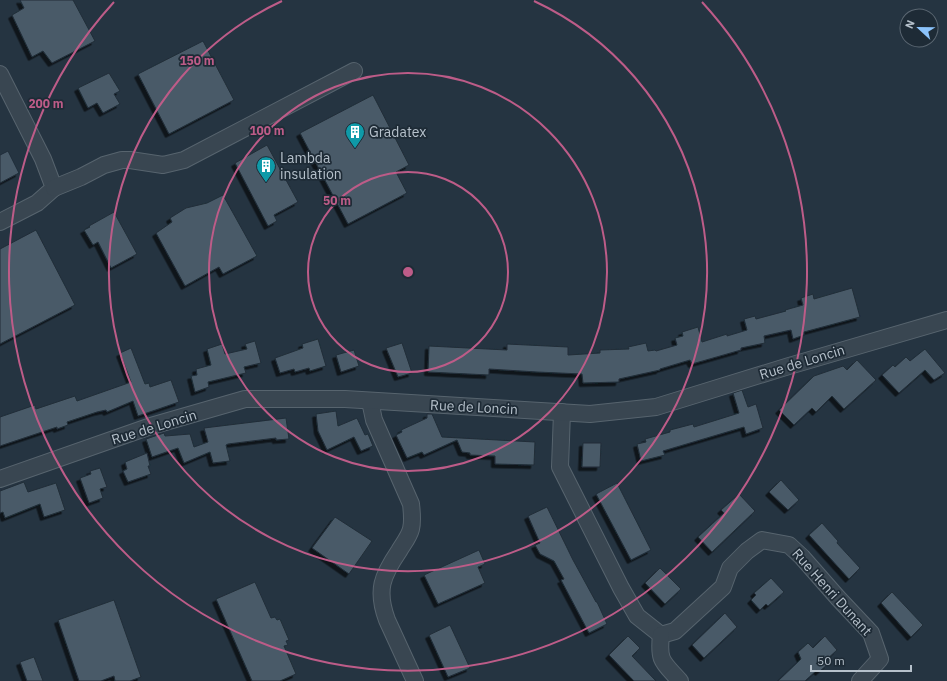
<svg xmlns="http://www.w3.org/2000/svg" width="947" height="681" viewBox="0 0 947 681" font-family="'IBM Plex Sans',sans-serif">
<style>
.building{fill:#495a67;stroke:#202d38;filter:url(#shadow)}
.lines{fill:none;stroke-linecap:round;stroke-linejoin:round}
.minor-casing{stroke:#57646e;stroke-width:18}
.minor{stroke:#394651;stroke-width:16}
.ring{fill:none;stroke:#bd5c88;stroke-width:2}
.labels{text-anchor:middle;stroke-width:3.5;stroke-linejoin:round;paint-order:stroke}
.poi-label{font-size:14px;fill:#b6c1cb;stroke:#1e2b36;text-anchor:start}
.street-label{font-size:14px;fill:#b6c1cb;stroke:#1e2b36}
.centre{fill:#bd5c88;stroke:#1e2b36;stroke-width:2}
.ring-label{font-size:12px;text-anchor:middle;font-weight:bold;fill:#bd5c88;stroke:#1e2b36;stroke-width:3.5;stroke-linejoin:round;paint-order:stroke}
</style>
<defs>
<filter id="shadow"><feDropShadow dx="-3.5" dy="3.5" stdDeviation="0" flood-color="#0009"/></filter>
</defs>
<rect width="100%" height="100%" fill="#253441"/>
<g class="building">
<polygon points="20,0 73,0 95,41 52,63 43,51 32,57 12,15 24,8"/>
<polygon points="203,41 234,100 169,134 138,74"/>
<polygon points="109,73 120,91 114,94 120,104 103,113 97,103 88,108 78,88"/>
<polygon points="373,95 409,165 396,172 407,193 348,224 300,133"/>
<polygon points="267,145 298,202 274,215 277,221 268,226 235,163"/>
<polygon points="8,151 19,173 0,183 0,155"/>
<polygon points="223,195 257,256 223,274 219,267 185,286 156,233 172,222 170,218 186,208 207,203"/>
<polygon points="114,212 137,254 111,268 98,242 93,245 84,230 90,227 89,226"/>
<polygon points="36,230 75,305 0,344 0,249"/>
<polygon points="852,288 860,317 804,332 804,335 793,339 791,330 764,336 765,343 741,348 741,350 692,364 690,360 660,369 660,370 619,379 619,382 583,383 582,374 537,372 489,369 489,375 428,372 429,346 507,350 507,344 568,347 568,355 600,353 600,350 629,349 628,347 646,343 648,351 655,350 656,351 677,345 675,338 683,336 682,332 698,327 702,342 727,334 727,336 747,330 744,319 755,316 756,319 786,311 785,310 803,305 801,298 813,294 814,299"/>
<polygon points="318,339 326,366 310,371 309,368 295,372 294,369 280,373 275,358 303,348 302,344"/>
<polygon points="255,341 261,363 244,367 246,373 208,382 209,387 195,392 191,376 197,375 196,369 211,365 207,349 222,344 225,354 247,349 245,344"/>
<polygon points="402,343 412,373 398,377 386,348"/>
<polygon points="131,348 145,384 149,383 150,387 171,380 179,402 138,416 133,401 107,412 106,410 97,412 67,422 68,425 57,429 57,427 0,446 0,417 35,405 36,409 75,396 77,401 131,382 120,353"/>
<polygon points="925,349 945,373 934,380 925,370 899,393 882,375 893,365 895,367 906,357 910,361"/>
<polygon points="354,350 359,366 341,372 336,355"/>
<polygon points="857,360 876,380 844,409 832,396 816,412 812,408 794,425 779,410 814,376 843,366 847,370"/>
<polygon points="742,390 748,407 756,404 763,428 746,434 744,427 663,451 665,455 641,461 637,444 646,442 645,439 670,432 670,430 693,424 694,427 739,413 733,393"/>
<polygon points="336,411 338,426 357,418 365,435 368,434 373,446 361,451 354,437 327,450 318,431 316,414"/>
<polygon points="427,414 432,414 442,437 535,442 534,465 495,464 495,456 470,455 470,453 462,452 457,440 424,455 422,452 407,458 396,435 402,432 401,430 427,418"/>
<polygon points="286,418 289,439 276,440 276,438 228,444 226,445 230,461 213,463 210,452 184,463 178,448 152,457 146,439 164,433 165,436 190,434 194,447 208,442 204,428"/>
<polygon points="583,443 601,443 600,467 582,467"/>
<polygon points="147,453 150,466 148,466 151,474 128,482 123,471 127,469 125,462"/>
<polygon points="100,468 107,487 100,489 103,498 89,503 80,478 91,474 90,471"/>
<polygon points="781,480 799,500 788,510 769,492"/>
<polygon points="24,482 28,492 56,483 65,510 44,517 40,504 5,518 3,512 0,513 0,491"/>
<polygon points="617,483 651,550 631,560 596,494"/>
<polygon points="739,494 755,511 712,552 698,537 724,513 721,510"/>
<polygon points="547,507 573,560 596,602 597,602 607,624 589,633 561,580 564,579 554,561 540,554 535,545 540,543 528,516"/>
<polygon points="335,517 372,541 349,574 312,548"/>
<polygon points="822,523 838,541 837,543 860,568 849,579 809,535"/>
<polygon points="479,550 485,564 478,567 485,583 438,604 424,575"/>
<polygon points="660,568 681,589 665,604 645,583"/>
<polygon points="771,578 784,592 768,606 766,604 760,610 751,600 756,595 754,593"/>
<polygon points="255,582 271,618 275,617 277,620 280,619 289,640 286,641 288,645 284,646 296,674 280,681 252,681 216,599"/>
<polygon points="892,592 923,625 911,637 881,603"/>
<polygon points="114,600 141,677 130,681 115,681 114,676 101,681 79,681 58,620"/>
<polygon points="725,613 737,627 704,658 692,645"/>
<polygon points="450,625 470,668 448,677 429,635"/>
<polygon points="628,636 640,648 632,656 656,681 634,681 609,655"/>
<polygon points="825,636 837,650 825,661 828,664 819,672 817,670 805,681 778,681 801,659 798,652 808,643 813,648"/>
<polygon points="34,657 43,681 27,681 20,662"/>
</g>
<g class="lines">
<g class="minor-casing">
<g id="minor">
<polyline points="0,74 43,159 54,188 37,203 0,222"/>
<polyline points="54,188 81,177 104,165 122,160 130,160 163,165 184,160 354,71"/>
<path d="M370,401L374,420L411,504C412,513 413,521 411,529C409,537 403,544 399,551C382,576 376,590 387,620L415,681"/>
<polyline points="562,412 560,467 621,588 637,616 661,635"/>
<polyline points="0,479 151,426 245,399 345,399 590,414 656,407 789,366 947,320"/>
<polyline points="661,635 675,631 723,587 730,568 747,551 762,540 789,545 802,557 838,598 871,633 880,659 860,681"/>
<path d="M661,635C658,662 663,662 680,681"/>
</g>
</g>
<use href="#minor" class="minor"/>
</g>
<g class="ring">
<circle cx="408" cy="272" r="100"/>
<circle cx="408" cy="272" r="199"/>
<path d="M534 1A299 299 0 1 1 282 1"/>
<path d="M702 2A399 399 0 1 1 114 2"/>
</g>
<defs>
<g id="building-pin" transform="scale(1)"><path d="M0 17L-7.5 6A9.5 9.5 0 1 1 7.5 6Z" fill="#0f9aa8" stroke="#1e2b36"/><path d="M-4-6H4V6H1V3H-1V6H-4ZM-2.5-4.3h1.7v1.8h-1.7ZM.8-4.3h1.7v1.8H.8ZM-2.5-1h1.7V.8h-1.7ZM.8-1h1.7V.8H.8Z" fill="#fff"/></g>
</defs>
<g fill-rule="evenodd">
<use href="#building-pin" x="355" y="132"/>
<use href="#building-pin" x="266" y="166"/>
</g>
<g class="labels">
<g class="poi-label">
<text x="369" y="137">Gradatex</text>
<text x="280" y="163">Lambda<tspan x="280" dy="16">insulation</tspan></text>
</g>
<g class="street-label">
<text transform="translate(802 362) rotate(-17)" y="5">Rue de Loncin</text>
<text transform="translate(474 407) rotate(3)" y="5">Rue de Loncin</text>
<text transform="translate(154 427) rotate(-17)" y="5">Rue de Loncin</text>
<text transform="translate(832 592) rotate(48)" y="5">Rue Henri Dunant</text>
</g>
</g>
<circle cx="408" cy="272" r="6" class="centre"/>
<g class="ring-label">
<text x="197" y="65">150 m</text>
<text x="46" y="108">200 m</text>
<text x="267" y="135">100 m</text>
<text x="337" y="205">50 m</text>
</g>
<g transform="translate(919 28) rotate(292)"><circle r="19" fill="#1e2b36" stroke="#5b6772"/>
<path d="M0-3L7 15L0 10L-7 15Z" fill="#8bc3fb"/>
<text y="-6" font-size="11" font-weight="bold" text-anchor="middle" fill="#b6c1cb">N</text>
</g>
<path d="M811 665v6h100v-6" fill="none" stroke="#b6c1cb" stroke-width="2"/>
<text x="817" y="665" font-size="12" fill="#b6c1cb" stroke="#1e2b36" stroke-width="3" paint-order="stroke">50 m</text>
</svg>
